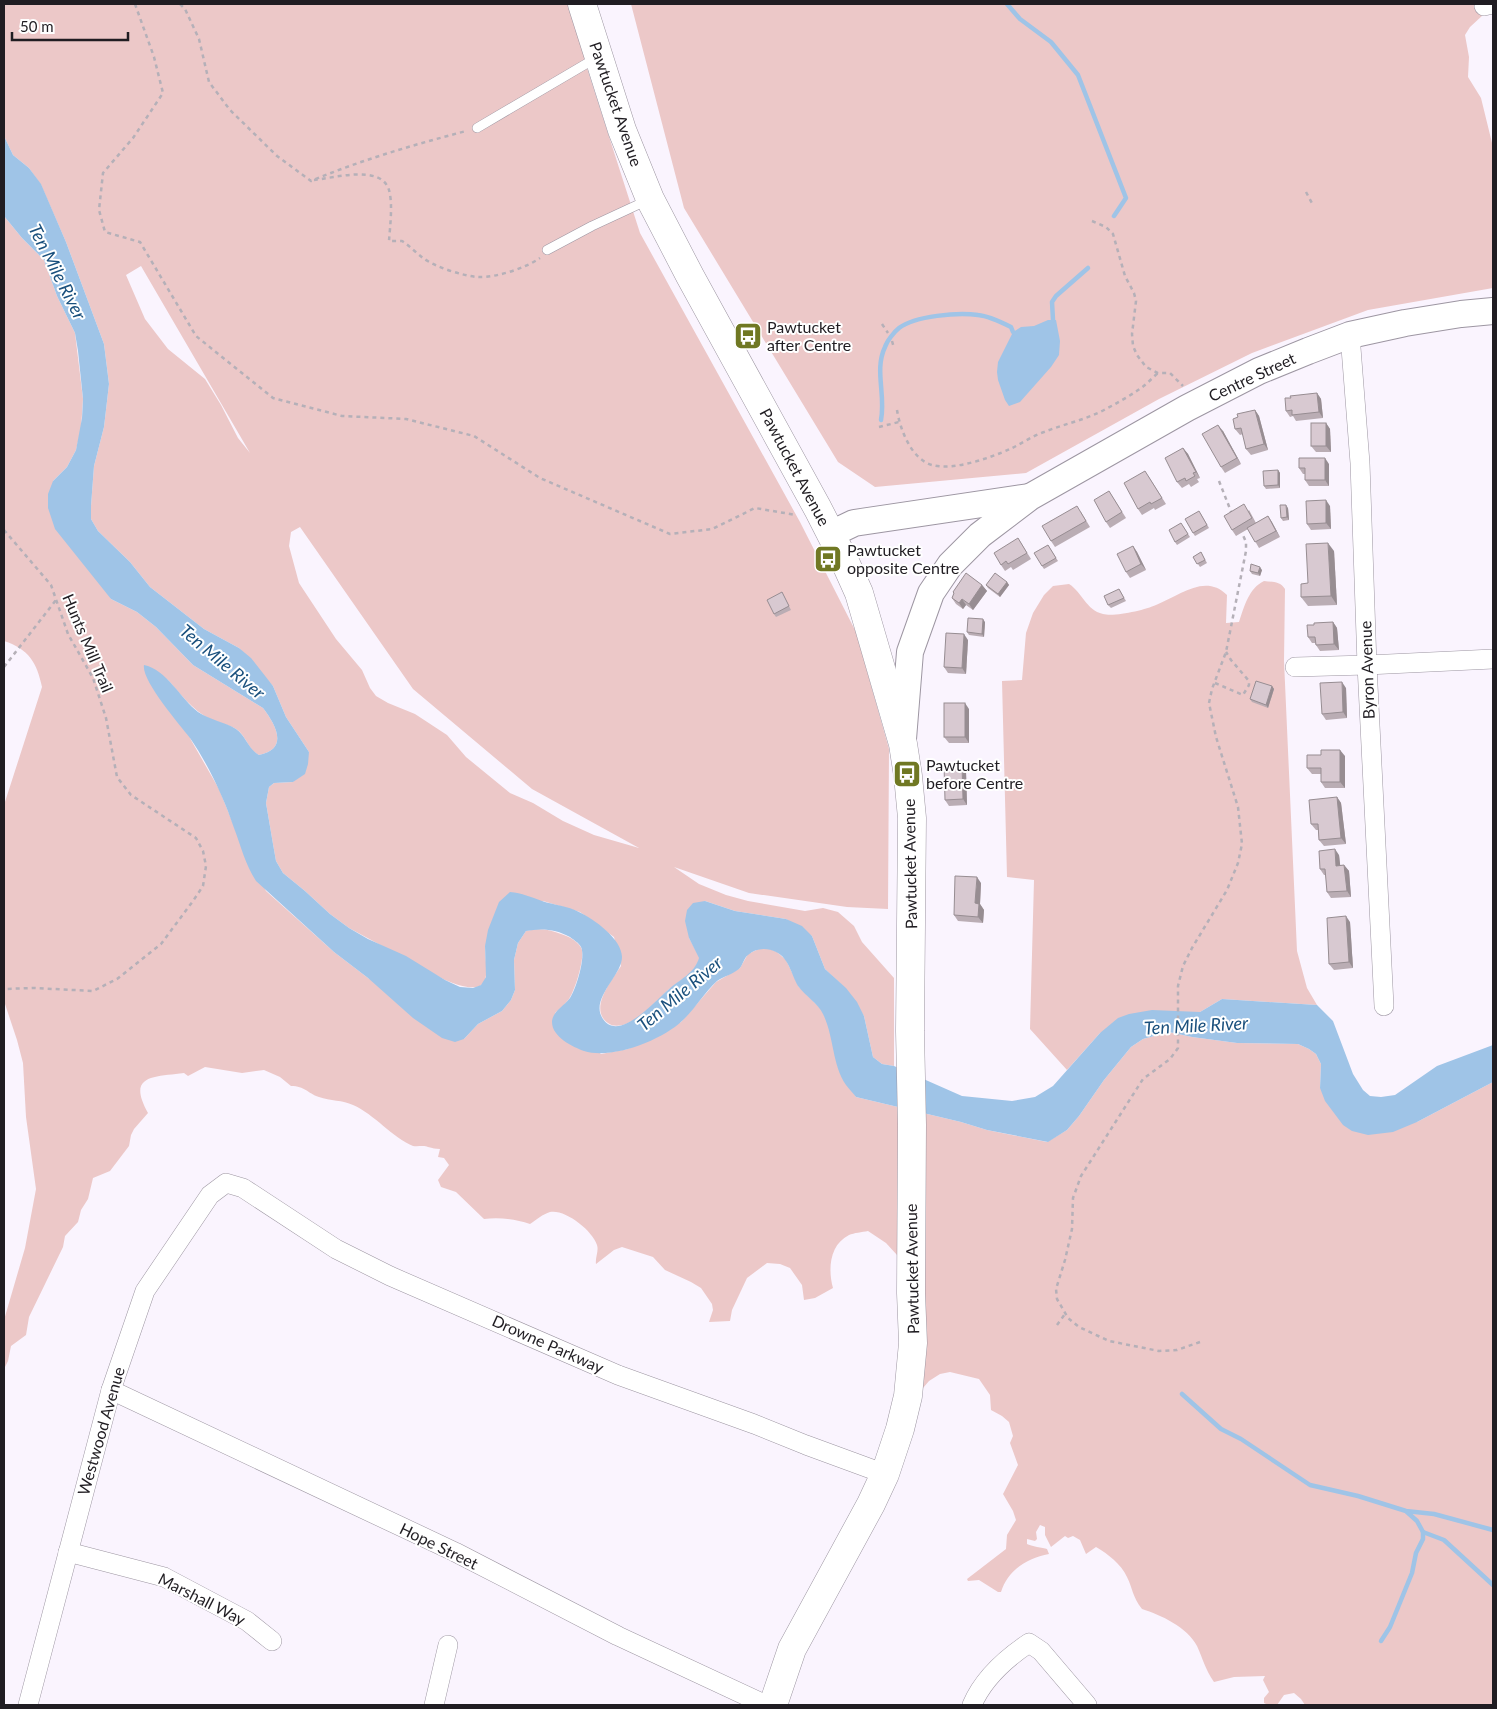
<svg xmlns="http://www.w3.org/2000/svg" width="1497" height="1709" viewBox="0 0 1497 1709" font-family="Lato,sans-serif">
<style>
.green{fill:#ecc8c8;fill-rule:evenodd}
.water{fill:#9fc4e7}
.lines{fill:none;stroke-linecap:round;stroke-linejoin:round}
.stream{stroke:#9fc4e7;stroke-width:4.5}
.service-casing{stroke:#9d96a2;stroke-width:10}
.minor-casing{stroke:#9d96a2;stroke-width:20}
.secondary-casing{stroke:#9d96a2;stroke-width:28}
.primary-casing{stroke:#9d96a2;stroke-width:29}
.path{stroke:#b5b0b8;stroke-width:2.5;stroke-dasharray:4 4;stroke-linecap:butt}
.service{stroke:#fff;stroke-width:9}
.minor{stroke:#fff;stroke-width:19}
.secondary{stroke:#fff;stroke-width:26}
.primary{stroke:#fff;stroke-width:28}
.wall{fill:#baadb4}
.shaded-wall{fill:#978d92}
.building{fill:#d8c9d1;stroke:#978d92}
.labels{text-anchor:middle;stroke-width:4;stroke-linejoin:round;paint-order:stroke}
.street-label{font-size:16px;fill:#201d22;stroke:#fff}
.poi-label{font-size:16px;fill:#201d22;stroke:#fff;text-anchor:start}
.water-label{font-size:18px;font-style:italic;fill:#1a507d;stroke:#fff}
</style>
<rect width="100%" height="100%" fill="#faf4fe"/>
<g class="green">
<path d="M4,4H580L586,65L640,233L800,522L856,632L889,749L888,909L847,907L749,893L674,867L699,884L726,895L748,901L805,911L823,908L838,912L854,926L862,942L894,978V1066L882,1064L873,1057L864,1016L845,988L825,969L812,936L786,919L735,911L705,901L689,938L700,958C694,974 680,980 668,990C655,1002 643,1017 626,1024C620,1026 613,1027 608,1023C588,1009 612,980 621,966L614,937L580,912L543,901L485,946C485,955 487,966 486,975C485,996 457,985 445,980L349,928L330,914L305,891L283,873L276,861L273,844L266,803L269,787L274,783L293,782L309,752L286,717L273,686L239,648L204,629L150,587L130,562L98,531L91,519V506L94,466L104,427L109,384L104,344L66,242L41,185L29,168L13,155L4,136ZM141,266L250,453L238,438L221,405L205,379L168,349L145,319L126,275ZM300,527L413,689L532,789L639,848L594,835L563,821L533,803L510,793L466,757L447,735L415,714L388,703L376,696L370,688L362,670L336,639L299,583L289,546L291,532Z"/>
<polygon points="631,4 1483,4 1483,15 1470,27 1465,35 1469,57 1468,77 1481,98 1493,147 1493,288 1368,310 1252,353 1159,399 1026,473 875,487 838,462 684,208"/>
<path d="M4,216L22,238L44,260L57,296L75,333L83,399L81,429L76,450L67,467L53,481L111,599L137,612L156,627L193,665L263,708C276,725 289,749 259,755C248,750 246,735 236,729C228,724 218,723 210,719C192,710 180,693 167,679L191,740L219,789L234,826L266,891L334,952L368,978L464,1039L478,1024L502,1011L511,1000L515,990L514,960L518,943L526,931C540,928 548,929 561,934C568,936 580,942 582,950C584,961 575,990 569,999C565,1004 560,1009 555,1013L601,1054L628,1049L681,1022L716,982L740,968L748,954L761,948L770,949L777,952L786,960L799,987L822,1010L829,1026L838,1067L856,1097L961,1122L987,1130L1047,1142L1067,1130L1079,1116L1104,1080L1131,1047L1143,1039L1169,1032L1192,1037L1237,1043L1298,1044L1309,1049L1316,1054L1321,1064L1320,1088L1417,1122L1493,1082V1705H1305L1301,1699L1294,1693L1284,1695L1277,1705H1268L1264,1703V1698L1269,1692L1263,1680L1265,1676L1234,1677L1214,1682C1205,1669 1203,1659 1197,1646C1187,1627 1161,1615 1142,1609C1132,1596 1133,1589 1127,1577C1121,1564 1108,1554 1096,1547L1086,1554L1080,1540L1073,1536L1068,1538L1065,1536L1051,1547L1045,1535V1527L1040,1525L1036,1532L1037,1539L1035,1541L1027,1539V1544C1031,1546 1043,1548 1047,1549L1049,1554C1027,1558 1008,1570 1001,1592H998L979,1580L968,1581L967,1579L1006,1549L1007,1535L1016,1520L1013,1511L1003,1494L1018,1465L1010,1443L1013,1436L1009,1422L1002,1416L991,1410L990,1395L979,1379L950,1372L940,1374L929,1381L923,1388L906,1384L908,1256L897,1255L886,1243L868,1231C862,1232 854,1233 849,1235C829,1245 828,1270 833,1288L815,1298L804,1300L802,1285L790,1268L780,1264L767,1263L747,1278L732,1310L730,1321L709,1322L713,1310L712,1304L701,1288L691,1282L665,1270L653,1257L622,1247L614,1250L596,1264C595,1258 599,1251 597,1245C592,1230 565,1209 550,1212C543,1214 536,1220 530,1224C515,1219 499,1217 484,1219L456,1192L441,1187L438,1180L449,1165L444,1158L438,1157L440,1149C435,1149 433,1148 428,1147C424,1145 418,1147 413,1146C393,1138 374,1114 353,1105C343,1100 330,1101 319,1097C307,1093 305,1086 291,1086L280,1077L264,1070L242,1073L205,1067L188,1076L184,1073C155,1077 126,1074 148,1113L134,1129L131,1135L129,1146L110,1171L93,1178L88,1199L81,1210L78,1222L65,1236L63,1247L29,1317L26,1335L11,1346L8,1361L4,1369V1320L25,1248L36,1189L26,1117L23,1063L17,1040L4,1001V805L42,687C37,663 29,649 4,641Z"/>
<path d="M1264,581C1272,582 1280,581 1285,589L1284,661L1297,951L1307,988L1317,1005L1222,999L1200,1012L1189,1013L1100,1033L1067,1070L1030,1029L1034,880L1007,877L1002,681L1022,680L1026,633L1033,613L1044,595L1053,586L1069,584C1082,592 1086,610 1103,614C1115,617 1145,610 1156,605C1179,596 1205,573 1227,595L1226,623L1239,622C1244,607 1249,588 1264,581Z"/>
</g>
<g class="water">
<path d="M4,136L13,155L29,168L41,184L66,242L104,344L109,384L104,427L94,466L91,506V519L98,531L130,562L150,587L204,629L239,648L251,658L273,686L286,717L309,752L308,764L305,774L293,782L274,783L269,787L266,803L273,844L276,861L283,873L305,891L330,914L349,928L368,939L406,956L445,980L460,987L473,988L481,985L486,977L485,946L488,930L499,902L510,892C522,893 531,897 542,901C554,905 568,906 579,912C594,919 622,939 622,957C622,976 589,999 603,1019C619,1043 656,1000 668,990C680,979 694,974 699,958L689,938L685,921L687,910L693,903L705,901L735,911L786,919L802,926L812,936L825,969L846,988L857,1002L864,1016L873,1057L882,1064L894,1066L962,1096L1012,1101L1035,1097L1053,1086L1100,1033L1118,1018L1129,1014L1152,1010L1200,1012L1222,999L1317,1005L1333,1021L1353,1074L1363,1090L1370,1096L1381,1097L1395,1095L1437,1066L1493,1045V1082L1417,1122L1393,1132L1368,1135L1352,1131L1343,1125L1325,1101L1320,1088L1321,1064L1316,1054L1309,1049L1298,1044L1237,1043L1192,1037L1169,1032L1143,1039L1131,1047L1104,1080L1079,1116L1067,1130L1048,1142L987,1130L961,1122L856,1097C853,1093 849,1089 846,1085C832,1065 834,1036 823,1014C818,1003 805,996 798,986C791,974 789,958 776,952C767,947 755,948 748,955C744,958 743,964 740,968C734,974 724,976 717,981C704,993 695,1009 682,1021C662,1040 612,1060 584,1051C573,1047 552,1037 552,1022C552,1012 564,1006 570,998C576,989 586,957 581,947C579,943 574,940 570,937C556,929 541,928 526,931L518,943L514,960L515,990L511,1000L502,1011L478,1024L464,1039L455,1042L442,1038L413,1018L368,978L334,952L256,881C245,864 241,846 234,828C224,798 208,764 190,738C179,724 141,680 144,665C166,669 181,699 198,712C210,720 225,722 236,729C246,736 249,750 259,755C289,749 276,725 263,708L193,665L156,627L137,612L111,599L55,529L48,508V494L53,481L67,467L76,450L82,418L83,399L78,351L75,333L57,296L44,260L22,238L4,216Z"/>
<polygon points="1048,320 1056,320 1060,341 1059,355 1051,367 1020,402 1009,406 1005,400 998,380 997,372 998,362 1013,332 1021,327 1034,326"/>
</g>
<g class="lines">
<g class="stream">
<polyline points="1007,4 1020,19 1051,42 1078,75 1126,198 1114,216"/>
<polyline points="1053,320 1052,302 1056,296 1088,268"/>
<path d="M881,420C886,395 874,370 885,347C887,341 894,332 899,328C915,316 958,312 978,315C989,316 1001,322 1011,327L1013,332"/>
<polyline points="1182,1394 1221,1429 1241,1439 1310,1485 1358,1496 1406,1511 1434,1514 1493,1530"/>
<polyline points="1407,1512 1417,1521 1423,1532 1444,1540 1493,1585"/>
<polyline points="1381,1641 1390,1627 1412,1573 1416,1553 1423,1539 1423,1532"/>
</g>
<g class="service-casing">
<g id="service">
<polyline points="477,128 596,58"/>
<polyline points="547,250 592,226 648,200"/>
</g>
</g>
<g class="minor-casing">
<g id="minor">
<polyline points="1484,6 1493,4"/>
<polyline points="1350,335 1360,463 1367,665 1384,1006"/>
<polyline points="1295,667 1367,665 1493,659"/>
<polyline points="111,1390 455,1552 618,1636 766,1705"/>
<polyline points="68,1552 164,1577 247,1621 272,1641"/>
<polyline points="28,1705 111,1390 145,1291 210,1195 226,1183 243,1188 336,1249 390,1276 618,1375 754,1424 806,1445 885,1474"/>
<polyline points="434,1705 448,1645"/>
<path d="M972,1705C983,1679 1005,1659 1029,1643L1041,1651L1087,1705"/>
</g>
</g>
<g class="secondary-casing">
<g id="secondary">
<polyline points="831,534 854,523 1029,497"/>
<polyline points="903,739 910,652 931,593 950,565 980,535 1030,497 1187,408 1259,371 1308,351 1350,335 1405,323 1461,314 1493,311"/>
</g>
</g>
<g class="primary-casing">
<polyline id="primary" points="582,4 622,130 650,199 690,276 818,509 846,564 859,593 903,744 908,776 912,818 910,1031 912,1125 911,1293 913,1343 908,1396 900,1429 885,1474 871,1504 792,1649 773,1705"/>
</g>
<g class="path">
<polyline points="135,4 154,57 163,93 133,138 103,173 99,210 105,232 140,242 196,336 273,398 342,416 406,419 474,436 540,478 670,534 712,529 755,508 796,515"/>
<path d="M180,4L185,9L199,39L209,82L230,110L277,156L311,181C361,160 413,145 466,131"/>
<path d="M314,180C334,178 381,164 389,190C393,204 390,227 389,241H402C410,246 416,253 423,258C435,267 463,276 478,277C495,278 526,268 540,258"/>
<polyline points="1306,192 1313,205"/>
<polyline points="1092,221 1106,227 1113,234 1125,276 1134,293 1136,301 1132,334 1133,346 1137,355 1146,367 1158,373 1170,373 1183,386"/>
<polyline points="882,324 888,333"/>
<polyline points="892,341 894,348"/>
<path d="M897,410C900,429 911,459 932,465C953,471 990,458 1010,449C1021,444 1032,436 1044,432C1064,424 1085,420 1104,410C1117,403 1130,396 1141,388C1147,384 1152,378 1158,373"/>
<polyline points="879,427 899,422"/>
<polyline points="1219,481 1232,514"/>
<polyline points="4,530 51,585 68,634 93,678 106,718 117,777 131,795 196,838 203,851 206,866 203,886 193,901 161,944 117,979 93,991 34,988 4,989"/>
<polyline points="4,667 56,600"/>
<polyline points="1215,683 1243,695 1249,685 1249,681 1231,660 1226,652"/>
<polyline points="1057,1325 1065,1314"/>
<polyline points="1200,1342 1177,1350 1159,1351 1109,1341 1079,1327 1068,1318 1057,1299 1056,1289 1065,1260 1072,1229 1073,1198 1081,1176 1143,1079 1170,1059 1178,1048 1178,986 1183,966 1192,948 1227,890 1238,863 1242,844 1238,807 1216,737 1209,703 1212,689 1226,652 1246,551 1246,542 1242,533"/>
</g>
<use href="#service" class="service"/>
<use href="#minor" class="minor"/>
<use href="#secondary" class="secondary"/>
<use href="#primary" class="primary"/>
</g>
<g class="wall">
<polygon points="1317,393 1321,399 1323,418 1296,421 1293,416 1290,417 1286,411"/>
<polygon points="1255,410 1259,416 1268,450 1251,455 1246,449 1243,434 1240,435 1235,429 1238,417"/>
<polygon points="1326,423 1330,429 1331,452 1316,452 1311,446"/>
<polygon points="1223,431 1241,464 1225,473 1221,467"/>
<polygon points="1183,448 1188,454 1200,478 1197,479 1199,482 1191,487 1189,484 1182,488 1177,482"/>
<polygon points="1329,464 1329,486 1309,486 1305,480 1305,474 1303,474 1299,468"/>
<polygon points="1278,470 1280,473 1280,488 1266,489 1264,486"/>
<polygon points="1149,477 1166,504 1155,510 1154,508 1142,515 1138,509"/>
<polygon points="1109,491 1126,518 1110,528 1106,522"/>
<polygon points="1330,506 1331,529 1311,530 1307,524"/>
<polygon points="1288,508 1289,520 1283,521 1281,518"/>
<polygon points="1249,510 1256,523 1268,516 1280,537 1259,548 1248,529 1236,536 1232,530"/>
<polygon points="1081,512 1090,527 1055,547 1051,541"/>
<polygon points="1201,514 1209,528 1195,536 1193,533"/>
<polygon points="1183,526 1190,537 1177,545 1175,542"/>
<polygon points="1018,538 1031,559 1013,570 1011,567 1005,571 1001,565"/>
<polygon points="1048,545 1058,561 1044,569 1042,566"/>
<polygon points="1133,546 1137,552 1146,570 1130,578 1126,572"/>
<polygon points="1334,551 1337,605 1308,606 1301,597 1308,583"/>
<polygon points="1201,552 1207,563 1200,567 1193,557"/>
<polygon points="1262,570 1260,576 1252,574 1250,571"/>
<polygon points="1007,582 1009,585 1000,597 988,588 986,585"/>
<polygon points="982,585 987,591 973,610 966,605 963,609 956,604 952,598 954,594 953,592"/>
<polygon points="1119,589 1126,601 1111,608 1108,605"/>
<polygon points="782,592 791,610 776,617 774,614"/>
<polygon points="985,622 984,637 969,635 967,632"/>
<polygon points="1333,622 1337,628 1339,650 1320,651 1316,645 1315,643 1312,643 1308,637 1314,625"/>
<polygon points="968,640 966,674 948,673 944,667"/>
<polygon points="1272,686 1274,689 1268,708 1252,702 1250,699"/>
<polygon points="1346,688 1347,718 1326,720 1322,714"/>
<polygon points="969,709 969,743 949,743 944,737"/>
<polygon points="1345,756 1345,788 1325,788 1321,782 1321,774 1312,774 1307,768"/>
<polygon points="966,771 967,805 949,806 945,800"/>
<polygon points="1337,797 1341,803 1346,844 1324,846 1319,840 1318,830 1316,830 1311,824"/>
<polygon points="1339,855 1340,865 1344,865 1349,871 1351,897 1331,898 1327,892 1326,875 1324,875 1320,869"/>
<polygon points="981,883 980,904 984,910 983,923 958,921 954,915"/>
<polygon points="1350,922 1353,968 1334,970 1329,964"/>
</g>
<g class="shaded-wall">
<polygon points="1317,393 1321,399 1323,418 1319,412"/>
<polygon points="1255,410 1259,416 1268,450 1264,444"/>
<polygon points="1326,423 1330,429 1331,452 1326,446"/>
<polygon points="1218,425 1223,431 1241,464 1237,458"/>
<polygon points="1183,448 1188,454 1200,478 1196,472"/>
<polygon points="1325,458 1329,464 1329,486 1325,480"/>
<polygon points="1278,470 1280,473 1280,488 1278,485"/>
<polygon points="1326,500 1330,506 1331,529 1326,523"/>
<polygon points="1286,505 1288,508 1289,520 1287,517"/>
<polygon points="1268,516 1272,522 1280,537 1276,531"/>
<polygon points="1328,543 1334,551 1337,605 1331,596"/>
<polygon points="1133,546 1137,552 1146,570 1141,564"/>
<polygon points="1260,567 1262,570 1260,576 1258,573"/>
<polygon points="1007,582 1009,585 1000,597 998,594"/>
<polygon points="982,585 987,591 973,610 969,604"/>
<polygon points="962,599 966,605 963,609 959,603"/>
<polygon points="983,619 985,622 984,637 982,634"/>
<polygon points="1333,622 1337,628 1339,650 1334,644"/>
<polygon points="964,634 968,640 966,674 962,668"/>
<polygon points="1342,682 1346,688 1347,718 1343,712"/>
<polygon points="1272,686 1274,689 1268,708 1266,705"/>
<polygon points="965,703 969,709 969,743 965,737"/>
<polygon points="1340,750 1345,756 1345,788 1340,782"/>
<polygon points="962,765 966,771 967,805 963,799"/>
<polygon points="1337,797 1341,803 1346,844 1341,838"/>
<polygon points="1335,849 1339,855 1341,872 1336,866"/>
<polygon points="1344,865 1349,871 1351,897 1347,891"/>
<polygon points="977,877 981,883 980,904 984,910 983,923 978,917 975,903"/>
<polygon points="1346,916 1350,922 1353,968 1349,962"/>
</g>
<g class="building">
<polygon points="1317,393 1319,412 1292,415 1292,410 1286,411 1285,398 1291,398 1290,396"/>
<polygon points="1255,410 1264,444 1246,449 1241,428 1235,429 1233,419 1238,417 1237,414"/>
<rect x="1311" y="423" width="15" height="23"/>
<polygon points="1218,425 1237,458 1221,467 1202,434"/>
<polygon points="1183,448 1196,472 1193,473 1195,476 1186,481 1185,478 1177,482 1165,458"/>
<polygon points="1299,458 1325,458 1325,480 1305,480 1305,468 1299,468"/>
<polygon points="1278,470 1278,485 1264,486 1263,471"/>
<polygon points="1145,471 1162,498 1151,504 1150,502 1138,509 1124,483"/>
<polygon points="1109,491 1122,512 1106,522 1094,500"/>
<polygon points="1326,500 1326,523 1307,524 1306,501"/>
<polygon points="1244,504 1252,518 1232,530 1224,516"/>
<polygon points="1280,505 1286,505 1287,517 1281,518"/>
<polygon points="1077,506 1086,521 1051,541 1042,526"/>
<polygon points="1199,511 1207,525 1193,533 1185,519"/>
<polygon points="1268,516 1276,531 1255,542 1247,528"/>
<polygon points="1181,523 1188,534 1175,542 1169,530"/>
<polygon points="1018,538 1027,553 1008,564 1006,561 1001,565 994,553"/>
<polygon points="1328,543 1331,596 1301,597 1301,584 1308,583 1306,544"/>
<polygon points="1048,545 1056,558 1042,566 1034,553"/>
<polygon points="1133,546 1141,564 1126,572 1117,554"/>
<polygon points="1201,552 1205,560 1197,564 1193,557"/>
<polygon points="1251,564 1260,567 1258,573 1250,571"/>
<polygon points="966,573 982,585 969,604 962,599 959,603 952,598 954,593 953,592"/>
<polygon points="995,573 1007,582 998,594 986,585"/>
<polygon points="1119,589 1124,598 1108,605 1104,596"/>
<polygon points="782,592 789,606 774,614 767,600"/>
<polygon points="968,618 983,619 982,634 967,632"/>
<polygon points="1333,622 1334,644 1316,645 1315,637 1308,637 1307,625 1314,625 1314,623"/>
<polygon points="946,633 964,634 962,668 944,667"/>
<polygon points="1256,681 1272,686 1266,705 1250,699"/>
<polygon points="1342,682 1343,712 1322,714 1320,683"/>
<rect x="944" y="703" width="21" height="34"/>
<polygon points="1321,750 1340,750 1340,782 1321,782 1321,768 1307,768 1307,755 1321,755"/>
<polygon points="944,765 962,765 963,799 945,800"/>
<polygon points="1337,797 1341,838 1319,840 1318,824 1311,824 1309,800"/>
<polygon points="1335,849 1336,866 1344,865 1347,891 1327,892 1325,869 1320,869 1319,851"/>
<polygon points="955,876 977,877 975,903 979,904 978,917 954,915"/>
<polygon points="1346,916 1349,962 1329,964 1327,918"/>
</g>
<defs>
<g id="bus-square" transform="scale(1.4375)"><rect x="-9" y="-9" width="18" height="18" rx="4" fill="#707823" stroke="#fff"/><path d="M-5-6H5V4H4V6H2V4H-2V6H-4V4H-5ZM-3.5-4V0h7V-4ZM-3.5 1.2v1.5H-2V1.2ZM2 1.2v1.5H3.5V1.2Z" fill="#fff"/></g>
</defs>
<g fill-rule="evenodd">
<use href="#bus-square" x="748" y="336"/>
<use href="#bus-square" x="828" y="559"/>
<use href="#bus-square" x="907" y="774"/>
</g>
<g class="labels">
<g class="street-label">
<text transform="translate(616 104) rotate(71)" y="6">Pawtucket Avenue</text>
<text transform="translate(1252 377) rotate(-25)" y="6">Centre Street</text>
<text transform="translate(795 467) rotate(62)" y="6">Pawtucket Avenue</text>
<text transform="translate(88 643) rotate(67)" y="6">Hunts Mill Trail</text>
<text transform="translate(1367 670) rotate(-92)" y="6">Byron Avenue</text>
<text transform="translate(910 864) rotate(-91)" y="6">Pawtucket Avenue</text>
<text transform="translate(912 1269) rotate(-91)" y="6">Pawtucket Avenue</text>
<text transform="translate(548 1344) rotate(24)" y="6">Drowne Parkway</text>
<text transform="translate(101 1431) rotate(-74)" y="6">Westwood Avenue</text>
<text transform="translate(439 1546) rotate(26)" y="6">Hope Street</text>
<text transform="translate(202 1599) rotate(27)" y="6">Marshall Way</text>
</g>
<g class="poi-label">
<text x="767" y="333">Pawtucket<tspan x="767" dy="18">after Centre</tspan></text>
<text x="847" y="556">Pawtucket<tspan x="847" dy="18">opposite Centre</tspan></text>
<text x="926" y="771">Pawtucket<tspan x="926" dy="18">before Centre</tspan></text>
</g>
<g class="water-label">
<text transform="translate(57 272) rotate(63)" y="6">Ten Mile River</text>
<text transform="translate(222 662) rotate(40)" y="6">Ten Mile River</text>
<text transform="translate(680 994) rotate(-40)" y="6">Ten Mile River</text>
<text transform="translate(1196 1026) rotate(-3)" y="6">Ten Mile River</text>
</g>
</g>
<rect width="1497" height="1709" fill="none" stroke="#201d22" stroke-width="10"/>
<path d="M12 32v8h116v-8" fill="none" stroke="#201d22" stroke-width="2.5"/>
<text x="20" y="32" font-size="15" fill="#201d22" stroke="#ffffff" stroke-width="4" paint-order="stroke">50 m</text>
</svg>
